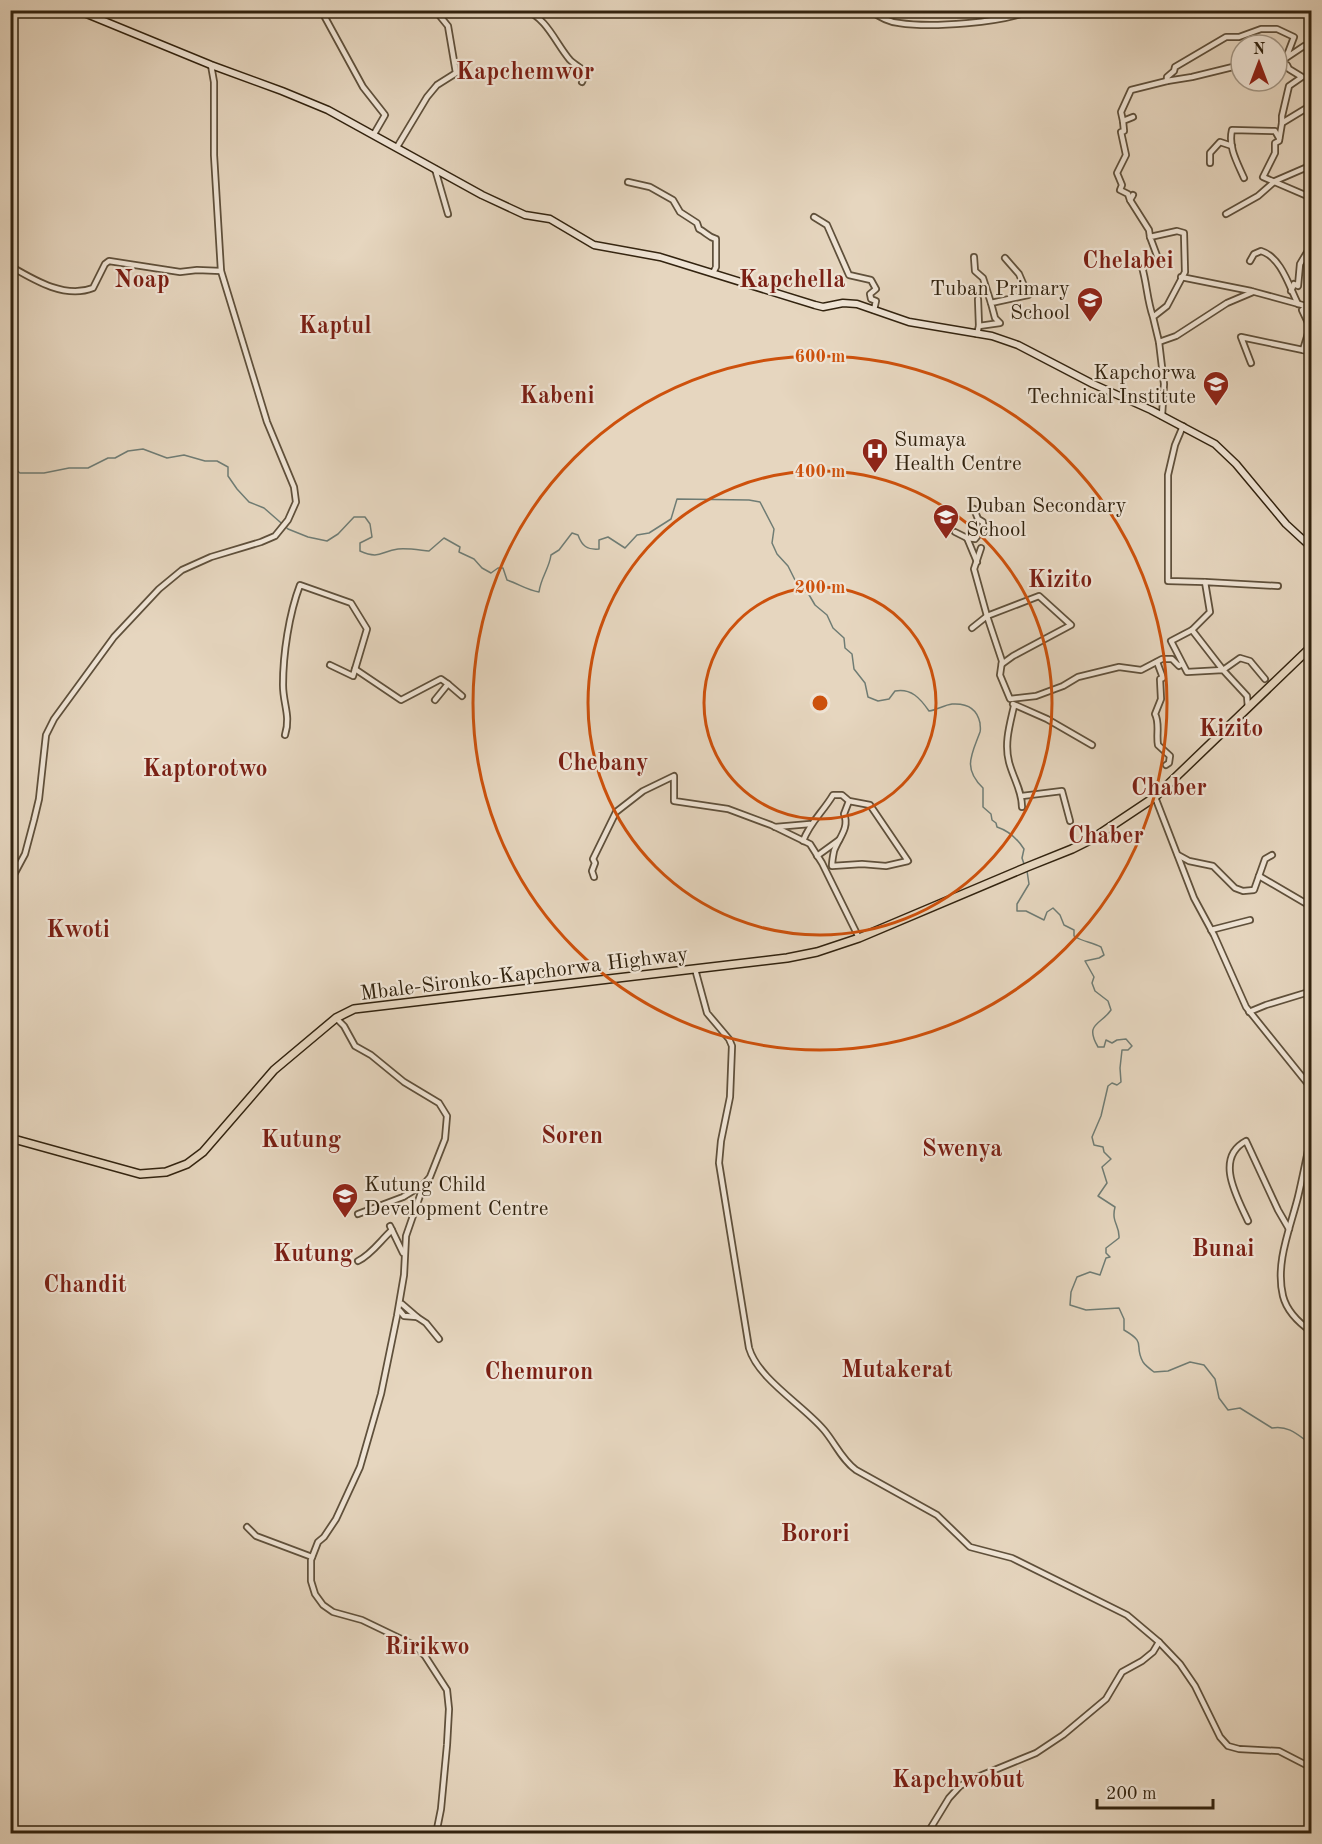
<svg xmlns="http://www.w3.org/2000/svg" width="1322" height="1844" viewBox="0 0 1322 1844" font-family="'Old Standard TT',serif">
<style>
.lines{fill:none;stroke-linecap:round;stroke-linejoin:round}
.stream{stroke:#6f7c74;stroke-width:1.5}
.street-casing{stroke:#5f503b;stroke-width:8}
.secondary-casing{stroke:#32230f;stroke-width:9}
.primary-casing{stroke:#32230f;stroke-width:10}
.street{stroke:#efe4d5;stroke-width:4.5}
.secondary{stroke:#efe4d5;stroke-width:6}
.primary{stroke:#e6d6bf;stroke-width:7}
.ring{fill:none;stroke:#cd510c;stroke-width:3}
.labels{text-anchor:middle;stroke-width:4.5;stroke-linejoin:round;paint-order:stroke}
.poi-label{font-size:21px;fill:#32230f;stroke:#efe4d5;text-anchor:start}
.street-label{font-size:21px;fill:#32230f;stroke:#efe4d5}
.quarter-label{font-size:24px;font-weight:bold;fill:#7a1f14;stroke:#efe4d5}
.centre{fill:#cd510c;stroke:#efe4d5;stroke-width:3}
.ring-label{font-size:18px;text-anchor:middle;font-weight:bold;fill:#cd510c;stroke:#efe4d5;stroke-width:4.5;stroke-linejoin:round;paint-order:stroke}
</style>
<rect width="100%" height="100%" fill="#e6d6bf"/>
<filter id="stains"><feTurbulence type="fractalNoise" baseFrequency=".00333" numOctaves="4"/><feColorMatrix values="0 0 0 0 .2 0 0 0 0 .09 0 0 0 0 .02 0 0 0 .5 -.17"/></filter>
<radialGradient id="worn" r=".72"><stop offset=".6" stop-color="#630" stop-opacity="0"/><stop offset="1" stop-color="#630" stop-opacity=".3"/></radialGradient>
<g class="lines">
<g class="stream">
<path d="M10,465L20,473H44L69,468H88L108,458H115L128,451L143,449L167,458L184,455L205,461H217L228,467V476L237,489L249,502L264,508L288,529L308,537L327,541L338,534L354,517H365L370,524L372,537L360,543V551C380,560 381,551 398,549C408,548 419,550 429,551L444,538L460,547L459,552L474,559L482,568L491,573L498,568H503L507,580C519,584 527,590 539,592C541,577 549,569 551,555L559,550L572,533L578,535C582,546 587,550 599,549V540L608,537L625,548L637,535L649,533L671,519L677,499L749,500L760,502L774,529L772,543L777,554L788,566L799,588L808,593L815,605L827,615L833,628L844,638L845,648L852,654L854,669L865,683L868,697L878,701L889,699L895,691C911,688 920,698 929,711C937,710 944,705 952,704C967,703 977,708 980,723C980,727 981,728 980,732C972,754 962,768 983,788V807L991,814L992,820L996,823L997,827C1009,831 1017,838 1024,849L1022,858L1024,864"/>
<path d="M1027,871L1029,884L1017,904V911H1026L1044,920L1047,912L1053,908L1060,915L1064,925L1074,930V936C1083,942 1092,942 1101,947L1104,955L1099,958L1085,961L1094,977L1092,983L1095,991L1108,1001L1111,1010C1101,1025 1084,1023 1098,1047H1104L1106,1040L1112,1043L1117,1040L1126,1039L1132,1046L1128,1050H1122L1120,1068L1121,1082L1117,1085L1112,1083L1108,1086L1101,1116L1092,1137L1094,1145L1103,1147L1104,1152L1111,1159L1102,1167L1107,1183L1098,1196L1115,1207C1111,1223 1120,1225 1119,1238L1106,1248V1253L1110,1257L1106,1258L1100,1275L1090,1272L1077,1277L1071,1292L1070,1305L1086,1310L1119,1308L1124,1319V1330C1148,1344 1133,1344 1143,1362C1145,1365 1150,1369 1154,1372L1168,1371L1190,1362L1204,1365L1215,1379L1219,1398L1228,1410L1240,1408L1272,1428C1289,1425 1298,1435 1312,1445"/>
</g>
<g class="street-casing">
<g id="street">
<polyline points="321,10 363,87 385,115 374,134"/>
<path d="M525,10C547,18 556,44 570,60C574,64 581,68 586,72L582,82"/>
<path d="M870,10C879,17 888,22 899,23C931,28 1002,23 1032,10"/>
<polyline points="1277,64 1287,65 1289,69 1302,77 1289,86 1282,116 1282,123"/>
<polyline points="1241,65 1192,77 1167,81 1167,77 1174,71 1175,67 1226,37 1239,37 1261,29 1277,29 1294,37 1286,58 1304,46"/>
<polyline points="1305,109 1282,123 1279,141 1275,143 1275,153 1263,177 1312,198"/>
<polyline points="1123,121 1121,112 1131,90 1167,81"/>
<polyline points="397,147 427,97 437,85 456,73 448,26 435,10"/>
<polyline points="1210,163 1210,153 1220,142 1232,146"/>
<polyline points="435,169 448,214"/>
<path d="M1244,178C1237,162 1228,147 1232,130L1275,131L1279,138"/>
<path d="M628,182L650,187L673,200L680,212L697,223L699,229C706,232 708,237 716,239V267L713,273"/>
<polyline points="1133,195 1130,200 1149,230 1150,237"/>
<polyline points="1130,200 1128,194 1120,190 1122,185 1117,173 1126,155 1121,132 1124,131 1123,121 1133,117"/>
<polyline points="1226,214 1258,196 1275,181 1312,165"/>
<polyline points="814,217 827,225 849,275 871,280 876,289 870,294 871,299 876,301 874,310"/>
<polyline points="974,257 975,271 983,278 991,303"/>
<path d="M1250,261L1254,254L1261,251C1281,257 1289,286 1298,304"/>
<path d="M10,266C34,280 65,299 93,288L105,264L109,261L180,272L197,270L221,271"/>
<polyline points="1181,277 1251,291 1306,306"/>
<polyline points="1291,291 1294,284 1298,286 1300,264 1312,244"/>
<polyline points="978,299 979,326"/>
<polyline points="1312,303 1302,310 1310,327 1303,350 1312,353"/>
<path d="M1153,317C1147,300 1147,284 1142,267L1159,261L1150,237L1177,231L1184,233L1185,272L1167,306L1153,317L1159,342L1176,336L1227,303L1253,292"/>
<polyline points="977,334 979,326 1000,323 995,318 991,303 1028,295 1019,274 1005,258"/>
<polyline points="1159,342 1164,384 1162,416"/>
<polyline points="1251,363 1241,337 1303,350"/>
<polyline points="1183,426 1175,445 1168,475 1168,581 1205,582"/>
<polyline points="955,532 967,538 977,562"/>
<polyline points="967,538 975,539 983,529 983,522 978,519 974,509"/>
<polyline points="981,548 974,569 987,616 1002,661 1000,675 1010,699 1036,696 1063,686 1078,677 1119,667 1141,670 1162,659 1172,659 1179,666 1182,664"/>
<polyline points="972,628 987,616 1039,596 1071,625 1013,656 1002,664"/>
<polyline points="1192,630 1210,612 1205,582 1278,586"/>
<path d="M1157,662L1163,678L1160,679L1161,699L1155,714C1160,723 1156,735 1158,745L1170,756L1169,763L1166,765"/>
<polyline points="355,669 401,700 441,679 448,684 435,700"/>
<polyline points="448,684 462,696"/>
<polyline points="1013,704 1047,719 1092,745"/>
<path d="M1014,706C1010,724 1004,743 1009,762C1013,778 1022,790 1022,807"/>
<polyline points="1248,708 1247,696 1223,670 1187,672 1171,641 1192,630 1223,670 1240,658 1250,661 1265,679"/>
<path d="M285,735C291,716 283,704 283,685C283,654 289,614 300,585L351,603L367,629L353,676L330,665"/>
<polyline points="1022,796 1062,791 1070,821"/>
<polyline points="1155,797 1194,898 1214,935 1246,1007 1312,1089"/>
<polyline points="775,827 810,824"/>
<path d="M803,841C810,822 823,812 833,795H842L849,801L870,805L908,861L886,866L862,864L832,866C832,861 833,856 834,851C838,839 850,828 844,814L849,801"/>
<polyline points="1178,855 1189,861 1213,866 1235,888 1243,891 1254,890 1265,859 1272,855"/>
<polyline points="817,856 839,840"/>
<polyline points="1259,876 1312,907"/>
<polyline points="594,877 592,871 595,863 593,859 616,812 643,791 674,776 674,801 728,809 771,825 810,844 822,863 859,938"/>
<polyline points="10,882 25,854 34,820 39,799 46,735 54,719 114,637 159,589 182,570 211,557 261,542 275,536 288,520 296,502 294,487 267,422 221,271 214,155 214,82 211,65"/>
<polyline points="1211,930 1250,920"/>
<path d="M695,969L707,1013L729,1039L732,1046L730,1097L721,1141L719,1163L749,1348C758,1379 803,1405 824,1430C835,1443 842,1460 856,1470L937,1515L970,1547L1012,1558L1127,1615L1159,1642L1180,1664L1195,1686L1220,1737L1228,1746L1239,1749L1279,1751L1312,1768"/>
<polyline points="1249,1012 1266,1005 1312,991"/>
<polyline points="336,1018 344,1026 355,1046 371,1055 404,1082 439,1103 447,1116 445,1139 430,1177 424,1184 406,1236 404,1275 397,1316 381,1394 360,1467 336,1519 324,1537 318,1542 311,1560 311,1581 315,1594 323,1605 333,1612 362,1620 414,1645 425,1656 447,1690 449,1709 447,1745 441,1809 436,1834"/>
<path d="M1312,1133C1307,1154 1303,1176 1298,1197C1290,1229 1275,1263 1283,1296C1287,1312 1299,1323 1312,1332"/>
<polyline points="358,1214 403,1197 424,1184"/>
<path d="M1248,1221C1237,1197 1214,1158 1246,1141L1278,1210L1289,1229"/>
<polyline points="390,1226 403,1253"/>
<path d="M358,1261C372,1254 380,1241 392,1230"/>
<polyline points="402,1304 417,1317"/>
<polyline points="400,1311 404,1316 417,1317 426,1323 439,1339"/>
<polyline points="247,1527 256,1536 312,1557"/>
<polyline points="927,1834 949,1798 960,1786 975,1778 1036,1753 1063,1735 1106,1699 1122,1672 1142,1661 1153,1652 1159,1642"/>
</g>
</g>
<g class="secondary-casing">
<polyline id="secondary" points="77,10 211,65 282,91 328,110 482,195 525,215 550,219 594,245 660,257 815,305 823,307 843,303 857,304 909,322 992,336 1018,345 1093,384 1151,410 1215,444 1236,464 1286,524 1312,548"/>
</g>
<g class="primary-casing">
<polyline id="primary" points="10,1138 140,1174 166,1172 187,1164 203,1152 274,1070 336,1018 354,1009 787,958 817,952 859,938 1027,867 1072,849 1092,839 1155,797 1312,646"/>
</g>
<use href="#street" class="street"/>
<use href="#secondary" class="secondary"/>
<use href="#primary" class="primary"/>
</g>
<g class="ring">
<circle cx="820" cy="703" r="116"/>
<circle cx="820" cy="703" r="232"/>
<circle cx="820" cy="703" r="347"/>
</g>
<defs>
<g id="school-pin" transform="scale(1.35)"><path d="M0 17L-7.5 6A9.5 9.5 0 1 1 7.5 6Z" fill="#8f2418" stroke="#efe4d5"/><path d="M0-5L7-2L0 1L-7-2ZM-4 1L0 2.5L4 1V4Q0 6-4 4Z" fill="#fff"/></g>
<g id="university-pin" transform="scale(1.35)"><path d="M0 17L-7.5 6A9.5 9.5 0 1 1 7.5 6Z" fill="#8f2418" stroke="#efe4d5"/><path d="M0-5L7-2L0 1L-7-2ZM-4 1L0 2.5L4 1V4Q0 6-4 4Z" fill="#fff"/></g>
<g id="hospital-pin" transform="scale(1.35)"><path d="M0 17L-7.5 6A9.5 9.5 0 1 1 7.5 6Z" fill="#8f2418" stroke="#efe4d5"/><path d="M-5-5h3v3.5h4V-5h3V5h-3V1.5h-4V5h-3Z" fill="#fff"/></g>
</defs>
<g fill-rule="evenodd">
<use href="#school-pin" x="1090" y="300"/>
<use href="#university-pin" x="1216" y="384"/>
<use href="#hospital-pin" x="875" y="451"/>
<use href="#school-pin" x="946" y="517"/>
<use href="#school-pin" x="345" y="1196"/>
</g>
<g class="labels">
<g class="poi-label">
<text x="1070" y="295" text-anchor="end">Tuban Primary<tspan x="1070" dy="24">School</tspan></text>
<text x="1196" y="379" text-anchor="end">Kapchorwa<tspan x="1196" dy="24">Technical Institute</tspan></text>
<text x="894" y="446">Sumaya<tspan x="894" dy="24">Health Centre</tspan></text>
<text x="966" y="512">Duban Secondary<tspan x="966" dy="24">School</tspan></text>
<text x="364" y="1191">Kutung Child<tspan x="364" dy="24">Development Centre</tspan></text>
</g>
<g class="street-label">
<text transform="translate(524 973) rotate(-7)" y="7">Mbale-Sironko-Kapchorwa Highway</text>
</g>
<g class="quarter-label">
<text x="525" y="79">Kapchemwor</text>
<text x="1128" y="268">Chelabei</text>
<text x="142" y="287">Noap</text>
<text x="792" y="287">Kapchella</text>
<text x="335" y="333">Kaptul</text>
<text x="557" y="403">Kabeni</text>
<text x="1060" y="587">Kizito</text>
<text x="1231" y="736">Kizito</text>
<text x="603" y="770">Chebany</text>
<text x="205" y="776">Kaptorotwo</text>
<text x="1169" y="795">Chaber</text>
<text x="1106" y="843">Chaber</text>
<text x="78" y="937">Kwoti</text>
<text x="572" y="1143">Soren</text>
<text x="301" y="1147">Kutung</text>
<text x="962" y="1156">Swenya</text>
<text x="1223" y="1256">Bunai</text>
<text x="313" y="1261">Kutung</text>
<text x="85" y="1292">Chandit</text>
<text x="897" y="1377">Mutakerat</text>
<text x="539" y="1379">Chemuron</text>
<text x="815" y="1541">Borori</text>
<text x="427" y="1654">Ririkwo</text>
<text x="958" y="1787">Kapchwobut</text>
</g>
</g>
<circle cx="820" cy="703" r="9" class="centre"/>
<g class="ring-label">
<text x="820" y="362">600 m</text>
<text x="820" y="477">400 m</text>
<text x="820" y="593">200 m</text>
</g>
<rect width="1322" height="1844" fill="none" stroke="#e6d6bf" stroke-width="36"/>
<rect x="12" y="12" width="1298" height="1820" fill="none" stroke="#32230f" stroke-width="3"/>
<rect x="18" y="18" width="1286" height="1808" fill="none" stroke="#32230f" stroke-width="1.5"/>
<g transform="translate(1259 63)"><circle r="28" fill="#efe4d5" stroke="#a39786" stroke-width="1.5"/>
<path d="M0-4.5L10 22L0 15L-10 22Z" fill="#8f2418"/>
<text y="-9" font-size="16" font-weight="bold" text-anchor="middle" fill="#32230f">N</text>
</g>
<path d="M1097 1799v9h116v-9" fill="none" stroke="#32230f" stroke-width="3"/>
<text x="1106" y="1799" font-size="18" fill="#32230f" stroke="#efe4d5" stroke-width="4.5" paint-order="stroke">200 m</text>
<rect width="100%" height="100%" filter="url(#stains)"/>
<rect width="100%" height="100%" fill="url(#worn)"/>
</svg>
